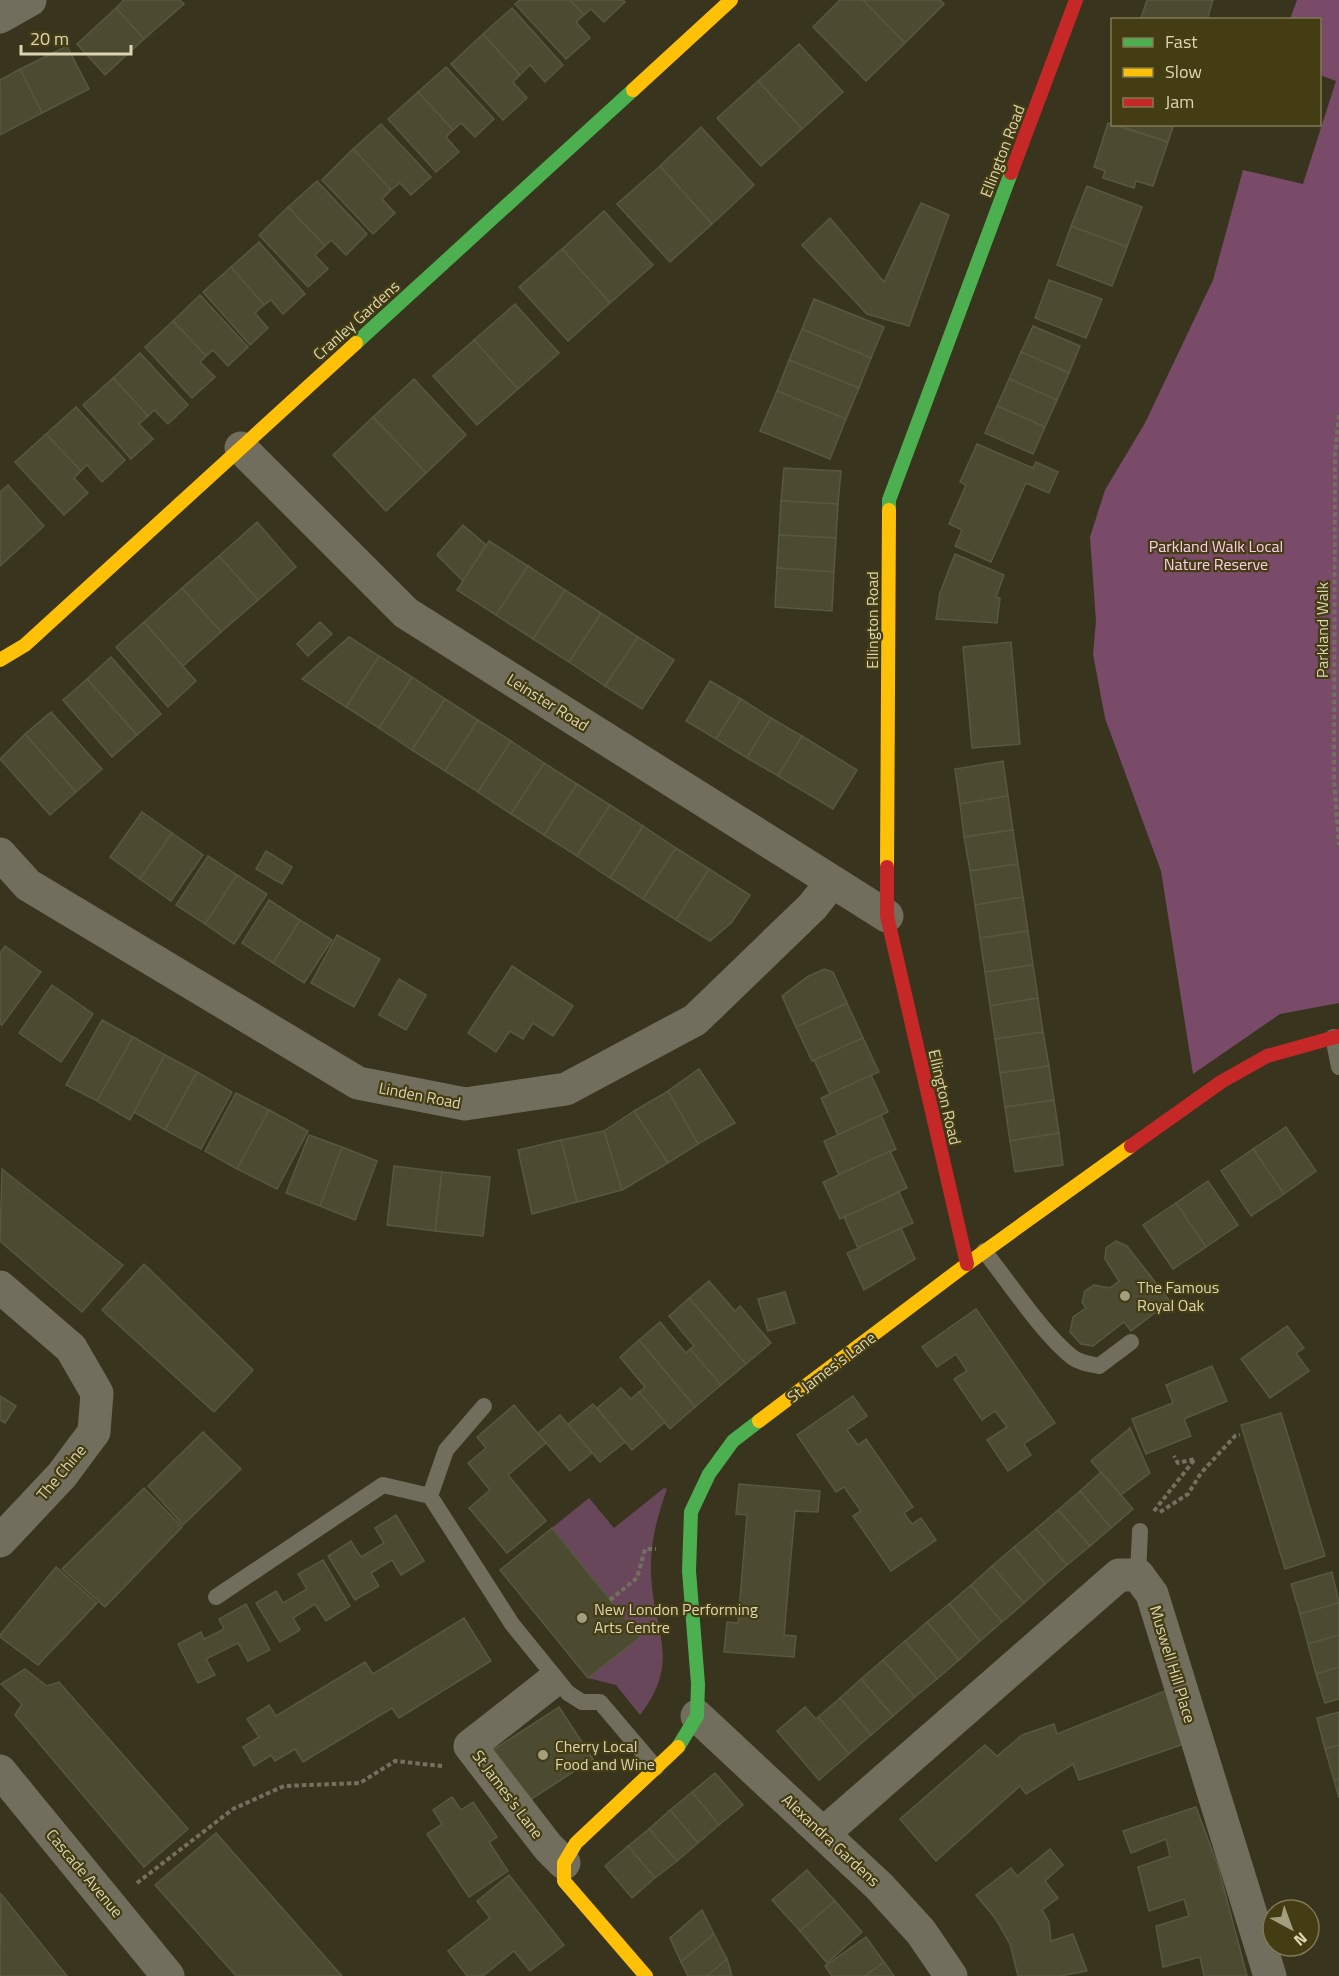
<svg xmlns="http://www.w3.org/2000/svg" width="1339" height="1976" viewBox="0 0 1339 1976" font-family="'Titillium Web',sans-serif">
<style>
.green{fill:#69475b}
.forest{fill:#794b69}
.building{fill:#4c4b31;stroke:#575840;stroke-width:1.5}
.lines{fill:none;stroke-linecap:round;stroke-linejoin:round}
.path{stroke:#74705f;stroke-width:4;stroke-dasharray:4.5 3;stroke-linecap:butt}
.lane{stroke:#726e5d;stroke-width:16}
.street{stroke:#726e5d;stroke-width:33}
.fast{stroke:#4caf50;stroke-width:14}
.slow{stroke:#ffc107;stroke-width:14}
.jam{stroke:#c62828;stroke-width:14}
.poi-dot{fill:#a49d7e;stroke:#443c13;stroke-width:2}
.labels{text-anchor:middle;stroke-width:4.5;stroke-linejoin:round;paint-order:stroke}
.street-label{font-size:16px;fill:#ddd5b1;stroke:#443c13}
.park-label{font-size:16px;fill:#fdcced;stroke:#443c13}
.poi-label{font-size:16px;fill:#ddd5b1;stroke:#443c13;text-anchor:start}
</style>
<rect width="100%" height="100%" fill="#39341e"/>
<path class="green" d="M664,1488L667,1489C658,1514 650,1542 651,1570C652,1631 683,1659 640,1715L616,1685L588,1678L640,1636L552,1528L589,1498L614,1528Z"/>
<polygon class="forest" points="1297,0 1339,0 1339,1003 1280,1014 1193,1074 1161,871 1105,718 1093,654 1096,621 1090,537 1105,490 1145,423 1213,280 1243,170 1303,184 1336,81 1320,75 1320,20 1290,19"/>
<g class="building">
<polygon points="124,0 180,0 184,4 144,39 116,8"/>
<polygon points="520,0 570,0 584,15 576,22 590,38 566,59 515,4"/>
<polygon points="570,0 623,0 625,2 604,22 591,9 584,15"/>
<polygon points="840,0 863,0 905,43 866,81 813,27"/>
<polygon points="863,0 940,0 944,4 905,43"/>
<polygon points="1147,0 1213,0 1207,20 1146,20 1141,18"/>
<polygon points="116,8 144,39 105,75 77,44"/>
<polygon points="512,8 563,65 545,82 530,65 520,75 483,34"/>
<polygon points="483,34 520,75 513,82 527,98 503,120 451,64"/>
<polygon points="799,44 843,92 802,129 758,81"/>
<polygon points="67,46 89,89 42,113 20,69"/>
<polygon points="446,67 494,119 475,137 461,123 453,130 418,92"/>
<polygon points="20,69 42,113 0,135 0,80"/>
<polygon points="758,81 802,129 761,166 717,118"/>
<polygon points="418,92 453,130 446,137 459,152 436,172 388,119"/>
<polygon points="1108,123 1168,142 1153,186 1136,181 1134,188 1103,178 1105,171 1094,167"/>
<polygon points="381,124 431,177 411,195 400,183 391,190 353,149"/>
<polygon points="1114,124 1174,124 1168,142"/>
<polygon points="701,127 754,185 712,224 660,166"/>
<polygon points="353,149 391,190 382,199 395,213 373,234 322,180"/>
<polygon points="660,166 712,224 670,262 617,204"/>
<polygon points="317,181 367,234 346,255 331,240 325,246 288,207"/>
<polygon points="1087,186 1142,207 1127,247 1071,226"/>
<polygon points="921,203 949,215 909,326 867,314 802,245 830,218 884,282"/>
<polygon points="288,207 325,246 315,255 328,269 308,287 259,235"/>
<polygon points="604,211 653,265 610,303 562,249"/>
<polygon points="1071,226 1127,247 1112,286 1057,265"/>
<polygon points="259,242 305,294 283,314 271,300 264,305 231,267"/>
<polygon points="562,249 610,303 568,341 519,287"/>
<polygon points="231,267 264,305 255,313 268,328 250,345 203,292"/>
<polygon points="1049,280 1102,299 1086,338 1035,318"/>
<polygon points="200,295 248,347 228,366 213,350 206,356 173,321"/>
<polygon points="814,299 884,327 871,358 802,329"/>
<polygon points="515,304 559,353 518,389 474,340"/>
<polygon points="173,321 206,356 200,362 215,377 192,398 145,347"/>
<polygon points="1033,326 1080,346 1069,373 1021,352"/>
<polygon points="802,329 871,358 859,388 789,360"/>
<polygon points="474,340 518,389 477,425 433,376"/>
<polygon points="1021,352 1069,373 1057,400 1009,379"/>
<polygon points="140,353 188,405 168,424 154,410 148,416 113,378"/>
<polygon points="789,360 859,388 846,419 777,391"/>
<polygon points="113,378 148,416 139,424 153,439 131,459 83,405"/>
<polygon points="414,379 466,435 426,473 373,417"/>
<polygon points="1009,379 1057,400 1045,427 997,406"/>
<polygon points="777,391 846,419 830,459 760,431"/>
<polygon points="997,406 1045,427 1033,454 985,433"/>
<polygon points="76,407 125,460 102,482 87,465 81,471 46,434"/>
<polygon points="373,417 426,473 386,511 333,455"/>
<polygon points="46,434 81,471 74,478 88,493 64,515 15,462"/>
<polygon points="977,444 1033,468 1036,462 1058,472 1049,493 1026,483 991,562 955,546 962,530 949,524 966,485 960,482"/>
<polygon points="784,468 841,471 838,504 781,501"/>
<polygon points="8,485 44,526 0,566 0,492"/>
<polygon points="781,501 838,504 836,538 779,535"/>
<polygon points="257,522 296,567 258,600 219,556"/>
<polygon points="463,525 486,545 463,581 437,555"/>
<polygon points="779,535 836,538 834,572 777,568"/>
<polygon points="489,541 528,566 496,615 457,590"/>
<polygon points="955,554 1004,575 996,597 1000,598 997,623 936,619 940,593"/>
<polygon points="219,556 258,600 221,632 182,588"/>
<polygon points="528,566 565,590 533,639 496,615"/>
<polygon points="777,568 834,572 832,611 775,607"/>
<polygon points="182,588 221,632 183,666 144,622"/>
<polygon points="565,590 601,613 569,662 533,639"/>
<polygon points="601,613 638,637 605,686 569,662"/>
<polygon points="144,622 196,681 168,707 116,647"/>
<polygon points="320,622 332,634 308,656 297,644"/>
<polygon points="349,637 379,656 346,707 302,679"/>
<polygon points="638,637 674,660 642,709 605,686"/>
<polygon points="1011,642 1020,744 972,748 963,647"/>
<polygon points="379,656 412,677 379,728 346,707"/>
<polygon points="111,657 161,714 137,735 87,679"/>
<polygon points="412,677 445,699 412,750 379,728"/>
<polygon points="87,679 137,735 112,757 63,700"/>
<polygon points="710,681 741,699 716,739 686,721"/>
<polygon points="445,699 478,720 445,771 412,750"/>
<polygon points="741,699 771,718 747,758 716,739"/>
<polygon points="51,712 102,769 76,792 25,734"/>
<polygon points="771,718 802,736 778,776 747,758"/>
<polygon points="478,720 511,741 478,792 445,771"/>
<polygon points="25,734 76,792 50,815 0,759"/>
<polygon points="802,736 857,770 833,809 778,776"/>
<polygon points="511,741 544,763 511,814 478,792"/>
<polygon points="1003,761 1008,796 960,804 955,769"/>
<polygon points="544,763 577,784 544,835 511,814"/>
<polygon points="577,784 610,805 577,856 544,835"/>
<polygon points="1008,796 1013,830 964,837 960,804"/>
<polygon points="610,805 643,826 610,878 577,856"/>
<polygon points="142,812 172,833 140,879 110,857"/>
<polygon points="643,826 676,848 643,899 610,878"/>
<polygon points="1013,830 1018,864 970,871 964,837"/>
<polygon points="172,833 203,855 171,901 140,879"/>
<polygon points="676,848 709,869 676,920 643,899"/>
<polygon points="266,851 292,867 282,884 256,869"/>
<polygon points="208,856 237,875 205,924 176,905"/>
<polygon points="1018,864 1023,897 975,905 970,871"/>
<polygon points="709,869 750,895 732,922 710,941 676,920"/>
<polygon points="237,875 267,894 234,944 205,924"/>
<polygon points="1023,897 1028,931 980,938 975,905"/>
<polygon points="269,900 300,920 273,963 242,943"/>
<polygon points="300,920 332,940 304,983 273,963"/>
<polygon points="1028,931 1033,965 985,972 980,938"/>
<polygon points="337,935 380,959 354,1007 311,983"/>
<polygon points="5,946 41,972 2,1025 0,1024 0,953"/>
<polygon points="1033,965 1038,998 990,1006 985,972"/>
<polygon points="512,966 573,1006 553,1036 533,1023 523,1039 510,1031 496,1052 468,1033"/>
<polygon points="824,969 833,972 847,1003 796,1027 782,996 807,977"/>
<polygon points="399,979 426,995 406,1030 379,1015"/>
<polygon points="52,985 93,1014 61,1062 19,1033"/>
<polygon points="1038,998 1043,1032 995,1039 990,1006"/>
<polygon points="847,1003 863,1038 812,1061 796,1027"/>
<polygon points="102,1020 133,1037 97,1101 66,1085"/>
<polygon points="1043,1032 1049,1066 1000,1073 995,1039"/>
<polygon points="133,1037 165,1055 130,1120 97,1101"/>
<polygon points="863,1038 879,1072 830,1094 814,1060"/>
<polygon points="165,1055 197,1072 165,1130 134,1112"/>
<polygon points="1049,1066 1054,1100 1005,1107 1000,1073"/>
<polygon points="699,1069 735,1123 698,1144 668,1091"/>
<polygon points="197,1072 232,1092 201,1149 165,1130"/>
<polygon points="871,1075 888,1112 838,1135 821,1098"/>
<polygon points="668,1091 698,1144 668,1163 634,1111"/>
<polygon points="236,1093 269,1110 237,1169 205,1151"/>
<polygon points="1054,1100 1059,1133 1010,1141 1005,1107"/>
<polygon points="269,1110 308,1131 277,1189 237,1169"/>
<polygon points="634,1111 668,1163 622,1190 604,1131"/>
<polygon points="881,1115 896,1149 839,1175 824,1141"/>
<polygon points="1286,1127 1316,1171 1284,1194 1253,1149"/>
<polygon points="604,1131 622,1190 577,1202 561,1140"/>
<polygon points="1059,1133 1063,1165 1015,1172 1010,1141"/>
<polygon points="309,1135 342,1147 320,1206 286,1193"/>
<polygon points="561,1140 577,1202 532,1214 518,1150"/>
<polygon points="342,1147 377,1161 355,1220 320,1206"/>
<polygon points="1253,1149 1284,1194 1251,1216 1221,1171"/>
<polygon points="890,1151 907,1188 840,1219 823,1182"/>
<polygon points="394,1166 442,1172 435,1231 387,1225"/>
<polygon points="2,1169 123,1265 82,1312 0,1241"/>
<polygon points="442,1172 490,1177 483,1236 435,1231"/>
<polygon points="1208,1181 1238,1225 1206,1247 1176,1203"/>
<polygon points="899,1192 913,1223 858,1248 844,1217"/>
<polygon points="1176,1203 1206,1247 1173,1269 1143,1225"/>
<polygon points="901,1228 915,1259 864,1290 847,1253"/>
<polygon points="1116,1241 1127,1246 1170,1301 1131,1331 1124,1322 1093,1346 1081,1344 1070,1332 1073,1317 1086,1308 1082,1302 1085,1291 1094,1285 1110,1288 1119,1281 1105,1259 1106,1248"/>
<polygon points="144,1264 253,1370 214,1412 102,1310"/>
<polygon points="709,1281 735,1311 740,1306 771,1343 746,1364 689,1298"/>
<polygon points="785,1292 795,1323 768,1331 758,1299"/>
<polygon points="689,1298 746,1364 721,1385 690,1349 694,1346 669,1316"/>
<polygon points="976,1309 1055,1423 1024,1444 1031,1455 1008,1471 987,1440 1007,1427 995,1411 982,1420 954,1379 967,1371 956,1354 937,1367 922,1347"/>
<polygon points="660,1322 686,1353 690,1349 721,1385 695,1407 639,1340"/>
<polygon points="1287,1326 1304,1348 1296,1353 1309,1371 1270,1398 1241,1359"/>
<polygon points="639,1340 695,1407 670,1429 639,1392 645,1387 620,1357"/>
<polygon points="1212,1366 1227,1401 1184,1419 1191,1436 1146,1454 1132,1419 1173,1403 1166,1385"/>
<polygon points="621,1388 631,1399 639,1392 665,1422 632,1450 597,1408"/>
<polygon points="0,1396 16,1406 5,1423 0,1420"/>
<polygon points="853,1396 867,1416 847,1430 858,1445 866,1439 913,1507 904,1513 912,1524 921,1518 936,1540 891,1571 853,1516 861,1511 844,1487 836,1492 797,1435"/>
<polygon points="593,1404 625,1442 600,1462 568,1424"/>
<polygon points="514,1405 546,1443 508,1475 546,1521 507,1553 469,1508 490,1490 468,1463 486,1448 477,1437"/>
<polygon points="1281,1413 1325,1556 1285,1569 1241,1425"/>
<polygon points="560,1415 592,1453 570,1471 538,1433"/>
<polygon points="1130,1428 1150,1473 1121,1495 1091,1461"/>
<polygon points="203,1432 241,1469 183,1525 148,1486"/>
<polygon points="1101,1472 1133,1509 1111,1528 1080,1491"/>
<polygon points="739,1484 820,1491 818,1512 795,1511 784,1635 796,1636 794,1657 724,1652 727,1622 738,1623 747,1515 736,1514"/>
<polygon points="144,1488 182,1527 105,1607 62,1569"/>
<polygon points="1080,1491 1111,1528 1090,1546 1058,1510"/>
<polygon points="1058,1510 1090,1546 1067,1565 1036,1529"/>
<polygon points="396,1515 424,1561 401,1575 392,1560 371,1573 379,1586 355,1600 328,1556 351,1541 361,1557 384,1543 375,1528"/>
<polygon points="552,1528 640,1637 588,1678 500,1570"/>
<polygon points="1036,1529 1067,1565 1045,1584 1014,1547"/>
<polygon points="1014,1547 1045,1584 1024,1603 992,1566"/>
<polygon points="323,1560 350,1606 326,1621 315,1604 293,1618 300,1630 280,1642 256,1603 276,1591 283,1603 307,1589 298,1574"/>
<polygon points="992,1566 1024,1603 1002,1622 971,1585"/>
<polygon points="56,1567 97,1603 38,1665 0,1637 0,1635"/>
<polygon points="1332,1572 1339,1603 1300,1614 1291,1584"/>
<polygon points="971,1585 1002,1622 980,1641 949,1604"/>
<polygon points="1339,1603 1339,1635 1308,1644 1300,1614"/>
<polygon points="246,1604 270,1650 248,1661 238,1643 206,1659 215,1675 198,1683 178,1644 201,1632 204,1639 224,1629 219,1619"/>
<polygon points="949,1604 980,1641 959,1660 927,1622"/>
<polygon points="464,1618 491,1661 399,1718 392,1708 303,1762 295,1749 275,1761 271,1755 254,1766 243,1747 259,1737 247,1719 269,1705 276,1716 365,1662 373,1674"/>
<polygon points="927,1622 959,1660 937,1679 905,1641"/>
<polygon points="1339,1635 1339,1667 1316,1674 1308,1644"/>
<polygon points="905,1641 937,1679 915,1697 883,1660"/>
<polygon points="883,1660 915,1697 893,1716 861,1679"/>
<polygon points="1339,1667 1339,1699 1325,1703 1316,1674"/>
<polygon points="25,1669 47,1686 59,1682 188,1829 144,1867 15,1715 22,1704 1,1684"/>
<polygon points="861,1679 893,1716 871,1735 840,1698"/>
<polygon points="1170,1689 1190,1742 1079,1780 1073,1764 1026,1794 1020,1786 936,1861 900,1819 985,1745 997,1756 1022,1735 1054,1724 1057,1734"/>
<polygon points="840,1698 871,1735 849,1754 818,1717"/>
<polygon points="559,1707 593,1759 527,1802 493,1750"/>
<polygon points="805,1707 816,1719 818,1717 849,1754 819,1780 777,1731"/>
<polygon points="1339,1712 1339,1745 1325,1749 1317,1718"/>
<polygon points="1339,1745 1339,1778 1334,1780 1325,1749"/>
<polygon points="715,1773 743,1805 719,1825 692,1792"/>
<polygon points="1339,1778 1339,1798 1334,1780"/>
<polygon points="692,1792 719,1825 698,1843 670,1810"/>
<polygon points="452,1797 461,1810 473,1802 497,1837 489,1842 508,1871 469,1897 427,1834 442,1824 433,1810"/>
<polygon points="1196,1807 1218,1866 1247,1976 1204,1976 1200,1957 1163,1967 1156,1926 1189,1916 1184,1899 1149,1911 1138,1867 1170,1856 1166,1839 1131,1853 1123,1831"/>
<polygon points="670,1810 698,1843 677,1861 649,1829"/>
<polygon points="649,1829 677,1861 655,1878 628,1846"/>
<polygon points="216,1833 342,1976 236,1976 155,1885"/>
<polygon points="628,1846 655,1878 632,1898 605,1866"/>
<polygon points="1050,1849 1063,1865 1045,1881 1058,1898 1042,1910 1049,1922 1051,1941 1073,1934 1087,1971 1060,1976 1018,1976 1010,1944 995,1918 976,1895 1011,1868 1017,1876"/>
<polygon points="807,1870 835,1901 800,1931 772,1900"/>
<polygon points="509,1875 564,1945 530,1971 514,1951 483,1976 467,1976 448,1951 490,1918 477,1901"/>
<polygon points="1,1894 67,1976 0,1976"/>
<polygon points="835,1901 862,1932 827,1963 800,1931"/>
<polygon points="702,1910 714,1934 681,1962 670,1938"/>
<polygon points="714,1934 727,1959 707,1976 688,1976 681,1962"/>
<polygon points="866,1937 884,1962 865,1976 832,1976 825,1966"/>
<polygon points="727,1959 732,1976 707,1976"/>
<polygon points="884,1962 894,1976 865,1976"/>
</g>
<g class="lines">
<g class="path">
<polyline points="1339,415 1335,454 1334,780 1339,845"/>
<polyline points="1154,1511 1195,1459 1178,1463 1174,1456"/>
<polyline points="1160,1512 1188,1494 1201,1473 1235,1436 1240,1435"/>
<polyline points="610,1600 637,1578 645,1549 656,1549"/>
<polyline points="137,1883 233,1809 284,1786 360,1783 395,1761 442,1766"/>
</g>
<g class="lane">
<polyline points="1333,1037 1339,1067"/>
<path d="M984,1251C1010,1283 1041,1332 1072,1357C1080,1363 1089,1364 1099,1366L1131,1342"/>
<polyline points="430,1496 446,1450 484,1406"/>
<polyline points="1138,1575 1140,1531"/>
<polyline points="216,1597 383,1485 430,1496 512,1624 568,1693 582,1702 600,1702 656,1768"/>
</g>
<g class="street">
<polyline points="0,17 30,0"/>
<polyline points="241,448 406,613 887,916"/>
<polyline points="0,854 28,885 358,1083 465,1104 566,1089 695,1020 812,907 832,882"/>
<polyline points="0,1287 71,1348 97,1393 94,1432 62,1475 0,1541"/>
<polyline points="549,1684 470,1746 548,1847 564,1863"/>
<polyline points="697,1716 879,1886 921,1932 951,1976"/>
<polyline points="0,1771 168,1976"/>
<polyline points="824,1833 1119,1575 1138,1575 1152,1594 1270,1976"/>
</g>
<g class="fast">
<polyline points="356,343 633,90"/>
<polyline points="889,510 889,500 1011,173"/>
<polyline points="678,1747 697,1716 698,1684 689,1571 691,1512 709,1474 733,1441 759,1421"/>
</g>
<g class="slow">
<polyline points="633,90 731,0"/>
<polyline points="0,660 25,645 356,343"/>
<polyline points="887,867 889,510"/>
<polyline points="759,1421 967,1264 1131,1146"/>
<polyline points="646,1976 564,1881 564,1863 576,1843 678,1747"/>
</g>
<g class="jam">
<polyline points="1011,173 1076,0"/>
<polyline points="887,867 887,916 967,1264"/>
<polyline points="1131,1146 1221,1082 1267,1056 1339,1036"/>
</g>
</g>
<g class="poi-dot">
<circle cx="1125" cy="1296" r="6"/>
<circle cx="582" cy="1618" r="6"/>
<circle cx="543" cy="1755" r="6"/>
</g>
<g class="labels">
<g class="street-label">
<text transform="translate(1002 151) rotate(-69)" y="6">Ellington Road</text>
<text transform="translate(356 320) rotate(-42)" y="6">Cranley Gardens</text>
<text transform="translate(872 620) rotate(-90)" y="6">Ellington Road</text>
<text transform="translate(1322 630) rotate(-90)" y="6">Parkland Walk</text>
<text transform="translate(548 702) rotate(32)" y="6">Leinster Road</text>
<text transform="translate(420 1095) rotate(11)" y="6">Linden Road</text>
<text transform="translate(945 1097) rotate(77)" y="6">Ellington Road</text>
<text transform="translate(831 1367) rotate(-37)" y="6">St James's Lane</text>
<text transform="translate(61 1472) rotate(-50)" y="6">The Chine</text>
<text transform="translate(1173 1664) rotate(73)" y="6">Muswell Hill Place</text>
<text transform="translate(508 1794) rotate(53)" y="6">St James's Lane</text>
<text transform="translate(831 1840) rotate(43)" y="6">Alexandra Gardens</text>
<text transform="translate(85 1873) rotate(50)" y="6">Cascade Avenue</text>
</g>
<g class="park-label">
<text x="1216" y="552">Parkland Walk Local<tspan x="1216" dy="18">Nature Reserve</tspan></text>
</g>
<g class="poi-label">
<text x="1137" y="1293">The Famous<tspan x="1137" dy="18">Royal Oak</tspan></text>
<text x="594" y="1615">New London Performing<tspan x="594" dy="18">Arts Centre</tspan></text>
<text x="555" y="1752">Cherry Local<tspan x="555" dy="18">Food and Wine</tspan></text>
</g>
</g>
<rect x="1111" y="18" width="210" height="108" fill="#443c13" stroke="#817952" stroke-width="1.5"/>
<rect x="1123" y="38" width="30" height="9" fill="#4caf50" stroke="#817952" stroke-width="1.5"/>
<text x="1165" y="48" font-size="18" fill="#ddd5b1">Fast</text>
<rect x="1123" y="68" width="30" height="9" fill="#ffc107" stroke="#817952" stroke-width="1.5"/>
<text x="1165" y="78" font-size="18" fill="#ddd5b1">Slow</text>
<rect x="1123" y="98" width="30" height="9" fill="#c62828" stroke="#817952" stroke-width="1.5"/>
<text x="1165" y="108" font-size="18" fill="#ddd5b1">Jam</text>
<g transform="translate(1291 1928) rotate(139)"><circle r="28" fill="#443c13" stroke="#817952" stroke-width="1.5"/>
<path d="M0-4.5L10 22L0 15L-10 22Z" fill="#a49d7e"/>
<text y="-9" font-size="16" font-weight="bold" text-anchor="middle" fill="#ddd5b1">N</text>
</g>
<path d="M21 45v9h110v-9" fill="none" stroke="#ddd5b1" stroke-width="3"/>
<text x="30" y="45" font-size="18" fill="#ddd5b1" stroke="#443c13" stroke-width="4.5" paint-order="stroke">20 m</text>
</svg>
